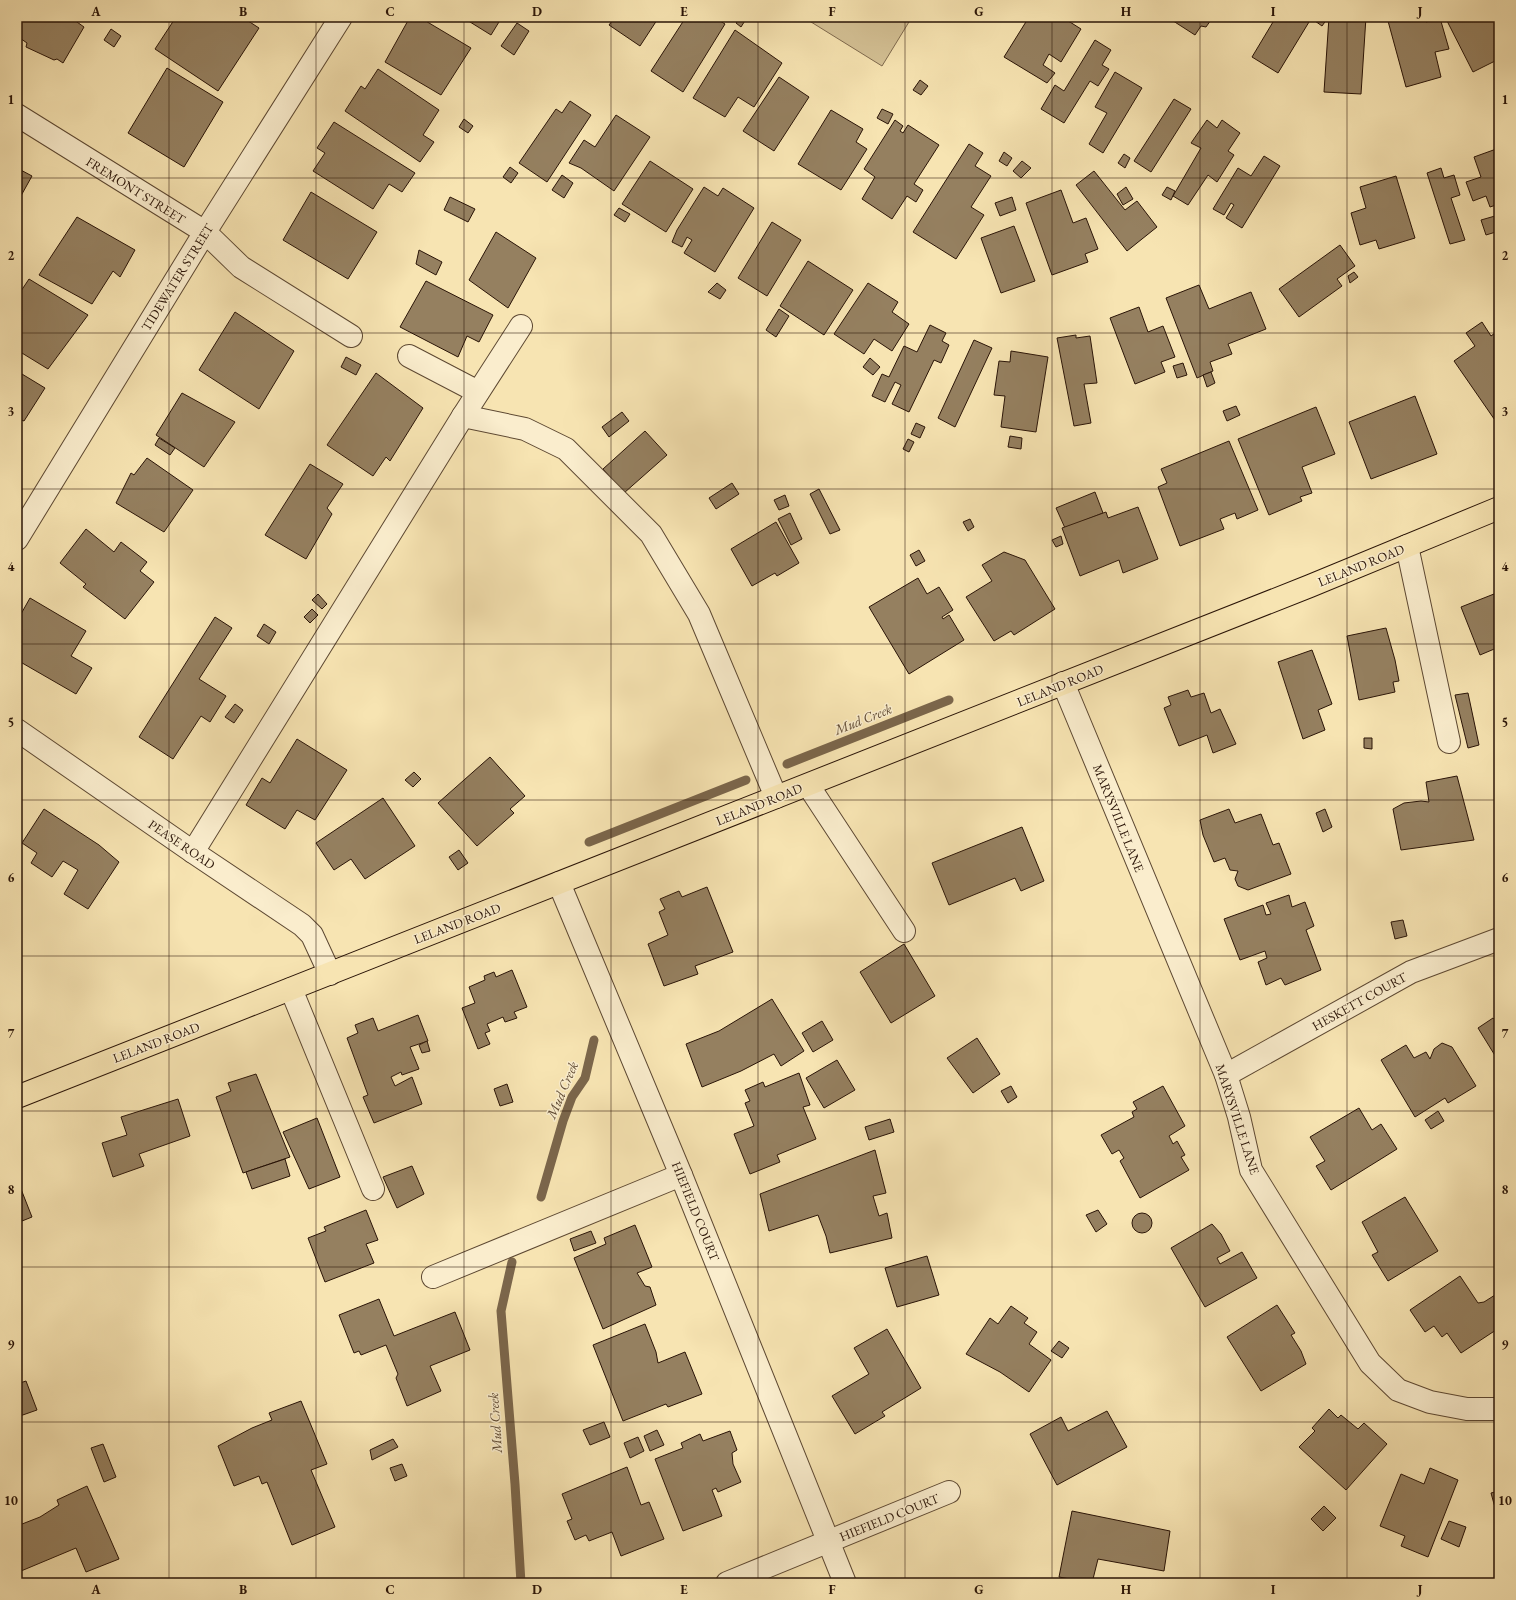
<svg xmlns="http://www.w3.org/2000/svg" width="1516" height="1600" viewBox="0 0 1516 1600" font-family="'EB Garamond',serif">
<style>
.green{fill:#d4c195;stroke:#7f6a4e}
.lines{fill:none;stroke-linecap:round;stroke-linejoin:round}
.stream{stroke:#7b664b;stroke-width:9}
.building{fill:#958060;stroke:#2a1407}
.minor-casing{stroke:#5d4832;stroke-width:24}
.major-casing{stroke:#2a1407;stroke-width:24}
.minor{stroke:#faedcd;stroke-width:22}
.major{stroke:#f7e4b2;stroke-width:22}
.grid{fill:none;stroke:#2a1407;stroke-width:1;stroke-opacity:0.55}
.labels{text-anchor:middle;stroke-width:3;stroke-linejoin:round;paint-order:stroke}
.street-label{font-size:13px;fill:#2a1407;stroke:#faedcd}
.water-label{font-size:14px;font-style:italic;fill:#604b34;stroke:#faedcd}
.neatline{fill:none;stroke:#2a1407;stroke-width:1.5}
.grid-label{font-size:13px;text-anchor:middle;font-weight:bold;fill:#2a1407}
</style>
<rect width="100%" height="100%" fill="#f7e4b2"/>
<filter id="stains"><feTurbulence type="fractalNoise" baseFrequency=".005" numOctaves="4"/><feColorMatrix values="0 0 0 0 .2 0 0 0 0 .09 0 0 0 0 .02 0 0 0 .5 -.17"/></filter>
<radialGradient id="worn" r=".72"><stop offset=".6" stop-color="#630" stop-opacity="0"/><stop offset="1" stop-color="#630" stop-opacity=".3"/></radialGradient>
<polygon class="green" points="803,17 912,17 882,66"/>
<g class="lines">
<g class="stream">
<polyline points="787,764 949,700"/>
<polyline points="589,842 746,780"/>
<polyline points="541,1197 563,1121 572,1097 585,1078 594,1040"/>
<polyline points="512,1262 501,1311 515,1484 521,1583"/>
</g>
</g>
<g class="building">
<polygon points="17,17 70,17 84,27 63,63 57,59 54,60 26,47 27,43 17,36"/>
<polygon points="176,17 242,17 259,28 218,91 155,49"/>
<polygon points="410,17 419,17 471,48 441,95 385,62"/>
<polygon points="462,17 502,17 491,35"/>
<polygon points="615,17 659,17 640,46 609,25"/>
<polygon points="686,17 714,17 725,24 683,92 651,71"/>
<polygon points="740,17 744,17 746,19 741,27 736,23"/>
<polygon points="1029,17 1062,17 1081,29 1061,62 1049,54 1043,65 1055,73 1047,83 1004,57"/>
<polygon points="1167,17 1213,17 1206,27 1201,26 1195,35"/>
<polygon points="1276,17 1300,17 1309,22 1278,73 1252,57"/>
<polygon points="1317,17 1323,17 1327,19 1322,26 1315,21"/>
<polygon points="1329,17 1366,17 1361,94 1324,92"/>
<polygon points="1402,17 1425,17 1426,22 1440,18 1449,49 1435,52 1441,77 1406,87 1388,21"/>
<polygon points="1445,17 1499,17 1499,59 1473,72"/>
<polygon points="517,23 529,31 514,55 501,46"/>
<polygon points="111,29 121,36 114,47 104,40"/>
<polygon points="735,30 782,63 754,107 738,97 725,117 693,98"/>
<polygon points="1095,40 1111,50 1102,65 1109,69 1098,86 1090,81 1064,123 1041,109 1055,85 1064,91"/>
<polygon points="167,68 223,102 184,167 128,133"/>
<polygon points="378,69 439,110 423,135 434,142 420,162 345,111 361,86 365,89"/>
<polygon points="1115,72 1142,88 1103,153 1089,144 1107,113 1095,107"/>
<polygon points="779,77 809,97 774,151 743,131"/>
<polygon points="920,80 928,86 921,95 913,90"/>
<polygon points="1174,99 1191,109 1151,172 1134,161"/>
<polygon points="570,101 591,115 547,182 519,163 556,109 562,113"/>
<polygon points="882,109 893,114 888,124 877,118"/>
<polygon points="831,110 863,129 856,142 867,149 841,190 798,164"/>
<polygon points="616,115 650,137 614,191 581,168 569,163 584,140 595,147"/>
<polygon points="464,119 473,126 468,133 459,127"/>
<polygon points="895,120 903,126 900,131 903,133 908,125 939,145 914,184 923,190 916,202 907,196 892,219 862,199 875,177 864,169"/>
<polygon points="1207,120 1217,128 1222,120 1240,133 1228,151 1234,155 1217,182 1208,175 1188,205 1173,196 1201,148 1191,143"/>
<polygon points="334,122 415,173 402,192 389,184 373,209 313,171 325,153 317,148"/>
<polygon points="969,144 983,153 975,166 991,176 971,207 984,215 956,259 913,232"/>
<polygon points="1499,148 1499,204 1490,207 1486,196 1473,201 1466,182 1481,177 1474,157"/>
<polygon points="1004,152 1012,158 1007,166 999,161"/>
<polygon points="1124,154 1130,158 1125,168 1118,163"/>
<polygon points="1264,156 1280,166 1242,228 1226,218 1234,205 1231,203 1224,215 1213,209 1238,168 1251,176"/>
<polygon points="650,161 693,189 666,232 622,204"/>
<polygon points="1022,161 1031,168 1021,178 1013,171"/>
<polygon points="510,167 518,173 511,183 503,177"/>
<polygon points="17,168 32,176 17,203"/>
<polygon points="1441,168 1444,178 1454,175 1460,195 1451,198 1465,240 1450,244 1427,173"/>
<polygon points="1094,171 1125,210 1137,201 1157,227 1127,251 1076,185"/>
<polygon points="562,175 573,183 564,198 552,190"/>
<polygon points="1396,176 1415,238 1379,249 1376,240 1360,245 1351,213 1366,208 1360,187"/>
<polygon points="704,187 718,196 723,188 754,208 715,272 684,253 692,240 687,237 682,247 672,242 677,230"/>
<polygon points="1126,187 1133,199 1123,205 1117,194"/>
<polygon points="1167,187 1175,191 1171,200 1162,195"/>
<polygon points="1061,190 1073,223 1086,218 1098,249 1085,254 1088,262 1052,275 1026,203"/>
<polygon points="311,192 377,232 348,279 283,240"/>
<polygon points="450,197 475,209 468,222 444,210"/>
<polygon points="1012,197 1016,210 1000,216 995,203"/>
<polygon points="619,208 630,214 625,222 614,215"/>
<polygon points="1495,216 1499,231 1486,235 1481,220"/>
<polygon points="77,217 135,250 120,277 113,271 92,304 39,275"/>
<polygon points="772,222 801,240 767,296 738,278"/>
<polygon points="1014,226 1035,281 1001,293 981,238"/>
<polygon points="496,232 536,258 508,308 469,280"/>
<polygon points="1340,245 1355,266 1337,279 1342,286 1299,317 1279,289"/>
<polygon points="419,250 442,262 436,275 416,264"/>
<polygon points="808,261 853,290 824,335 780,306"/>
<polygon points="1354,272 1358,277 1350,283 1348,276"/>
<polygon points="29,279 88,315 48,369 17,350 17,297"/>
<polygon points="426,281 493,315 479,342 467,336 458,357 400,327"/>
<polygon points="717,283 726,290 720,299 708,292"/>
<polygon points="868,283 898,302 892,312 909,324 892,351 874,339 864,354 834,334"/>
<polygon points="1199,285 1209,309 1251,292 1266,329 1228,344 1232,354 1210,362 1213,371 1197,378 1166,298"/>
<polygon points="1139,307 1148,332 1163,326 1175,357 1161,362 1165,372 1135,384 1110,318"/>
<polygon points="779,309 789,316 776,337 766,330"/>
<polygon points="235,312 294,351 259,409 199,370"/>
<polygon points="1482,322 1491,336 1499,330 1499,426 1454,361 1475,346 1466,333"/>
<polygon points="930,325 946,333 942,341 949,345 941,363 934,360 909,412 892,404 901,385 895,382 885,402 872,396 882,374 889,377 904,346 917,352"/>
<polygon points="1076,335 1076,338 1090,336 1097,383 1084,384 1091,423 1074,426 1057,338"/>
<polygon points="974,340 992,348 955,427 938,418"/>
<polygon points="1011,351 1048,357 1036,432 1001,427 1005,396 994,395 999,361 1010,362"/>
<polygon points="346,357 361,365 356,375 341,367"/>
<polygon points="870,358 880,367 873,375 863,367"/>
<polygon points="1183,363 1187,375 1177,378 1173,366"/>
<polygon points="17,371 45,388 24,421 19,419 17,421"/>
<polygon points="1211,372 1215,383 1207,387 1203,375"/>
<polygon points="376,373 423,408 390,461 386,457 373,476 327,445"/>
<polygon points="182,393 235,422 204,467 156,435"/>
<polygon points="1415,396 1437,454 1371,479 1349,422"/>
<polygon points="1236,406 1240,415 1227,421 1223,411"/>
<polygon points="1316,407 1335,454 1302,467 1312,493 1300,497 1302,501 1269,515 1238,439"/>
<polygon points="622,412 629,421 609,437 602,427"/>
<polygon points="916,423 925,427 920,438 911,434"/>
<polygon points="645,431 667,455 624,493 603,469"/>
<polygon points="1010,436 1022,438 1021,449 1008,447"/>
<polygon points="159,438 175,448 170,455 155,445"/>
<polygon points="908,439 914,442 909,452 903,449"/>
<polygon points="1229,441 1258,510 1237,519 1235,513 1220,519 1224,529 1180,546 1158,487 1167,483 1161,469"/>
<polygon points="147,458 193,490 164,532 116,503 131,473 134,475"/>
<polygon points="310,464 343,484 327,508 332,514 306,559 265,535"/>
<polygon points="732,483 739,494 716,509 709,498"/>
<polygon points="819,489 840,530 830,534 810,494"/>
<polygon points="1095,492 1103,513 1065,528 1056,508"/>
<polygon points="785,495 789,506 779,510 774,500"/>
<polygon points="1138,507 1158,559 1123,573 1119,560 1080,576 1062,528 1106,512 1108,518"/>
<polygon points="790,513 802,539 791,545 778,519"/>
<polygon points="970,519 974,527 968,531 963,522"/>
<polygon points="776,522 799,563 777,576 775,573 752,586 731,549"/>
<polygon points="86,529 114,552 121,542 147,562 140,571 154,582 125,619 83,587 86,584 60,563"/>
<polygon points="1061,536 1063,544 1056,547 1052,540"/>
<polygon points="919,550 925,561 916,566 910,555"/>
<polygon points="1004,552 1025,560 1055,609 1014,635 1011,631 994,641 966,597 992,581 982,565"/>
<polygon points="918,578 927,594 939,587 953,610 942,617 943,619 949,615 964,640 909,674 869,607"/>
<polygon points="318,594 327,604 322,609 312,600"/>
<polygon points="1494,594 1499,607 1499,647 1480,655 1461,607"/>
<polygon points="30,598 86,631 71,656 92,668 76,694 17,660 17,621"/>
<polygon points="312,609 318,615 310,623 304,617"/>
<polygon points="215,617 232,628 199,679 226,696 210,722 201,716 173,759 139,737"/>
<polygon points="264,624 276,632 269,644 257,636"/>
<polygon points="1386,628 1395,660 1399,681 1393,682 1395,692 1359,700 1347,636"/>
<polygon points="1312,650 1332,704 1318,710 1325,730 1303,739 1278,662"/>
<polygon points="1188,690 1191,697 1204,693 1211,713 1220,709 1236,744 1213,753 1207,735 1179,746 1164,708 1171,705 1168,697"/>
<polygon points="1468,693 1479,745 1468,748 1455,695"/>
<polygon points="235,704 243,710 234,723 225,717"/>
<polygon points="1364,738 1372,738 1372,749 1364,748"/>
<polygon points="297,739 347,770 315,820 297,810 285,829 246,805 262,778 270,783"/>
<polygon points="490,757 525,796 510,809 514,813 477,846 438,803"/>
<polygon points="414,772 421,779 413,787 405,780"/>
<polygon points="1457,776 1474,840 1401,850 1393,809 1404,803 1421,801 1429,802 1426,782"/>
<polygon points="383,798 415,846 365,879 351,859 334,870 316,843"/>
<polygon points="44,809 99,845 119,862 88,909 64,894 78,870 63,861 52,877 31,863 37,853 22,843"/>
<polygon points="1229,809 1235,823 1261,814 1273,845 1279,843 1291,874 1248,890 1238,886 1235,879 1238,871 1230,870 1225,858 1214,862 1203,835 1200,820"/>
<polygon points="1325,809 1332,827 1323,832 1316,813"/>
<polygon points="1022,827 1044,881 1021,891 1015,878 949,905 932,863"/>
<polygon points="459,850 468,863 458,870 449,857"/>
<polygon points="707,887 733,952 695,966 698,974 664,986 648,944 668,935 659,912 665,909 660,899 679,891 682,897"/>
<polygon points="1289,895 1292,907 1305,902 1314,926 1306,930 1321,970 1285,985 1281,978 1266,985 1258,962 1267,958 1265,951 1240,960 1224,919 1263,905 1266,915 1271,914 1266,903"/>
<polygon points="1403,920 1407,936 1395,939 1391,922"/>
<polygon points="904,944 935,996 891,1023 860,972"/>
<polygon points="512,970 527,1007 514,1012 517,1018 505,1022 503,1017 487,1024 490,1031 485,1033 490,1044 478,1049 462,1008 475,1003 469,987 485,980 484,976 494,972 496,977"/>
<polygon points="772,999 804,1051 781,1066 774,1054 741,1071 702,1087 686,1044 719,1031"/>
<polygon points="418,1015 428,1041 410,1047 419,1069 402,1075 401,1072 391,1077 395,1086 412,1077 422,1104 374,1123 363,1097 368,1095 347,1038 358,1033 355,1025 373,1018 378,1031"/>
<polygon points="1493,1018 1496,1021 1499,1019 1499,1062 1478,1028"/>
<polygon points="822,1021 833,1040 813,1052 802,1033"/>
<polygon points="977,1038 1000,1074 973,1093 947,1058"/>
<polygon points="427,1041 430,1051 422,1053 419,1045"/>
<polygon points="1442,1043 1452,1047 1476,1086 1448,1103 1445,1098 1415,1117 1381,1060 1406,1045 1414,1058 1426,1052 1430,1059 1434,1049"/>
<polygon points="837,1060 855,1090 824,1108 806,1078"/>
<polygon points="799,1073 810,1105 803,1107 816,1139 777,1155 780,1162 750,1174 734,1134 754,1126 745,1103 750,1101 745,1090 763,1082 765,1087"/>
<polygon points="256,1074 290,1157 243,1173 216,1097 231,1091 228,1083"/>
<polygon points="507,1084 513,1102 500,1106 494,1089"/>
<polygon points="1011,1086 1017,1097 1008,1103 1001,1091"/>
<polygon points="1163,1086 1185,1126 1169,1136 1173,1144 1177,1141 1185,1155 1181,1157 1189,1170 1140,1198 1120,1161 1124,1158 1119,1150 1112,1154 1101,1135 1134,1117 1132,1112 1137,1109 1133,1102"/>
<polygon points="178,1099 190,1136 139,1154 144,1166 113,1177 102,1143 127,1135 121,1117"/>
<polygon points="1359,1108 1372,1130 1381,1124 1397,1149 1331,1190 1316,1166 1325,1161 1310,1137"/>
<polygon points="1438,1111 1444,1121 1431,1129 1425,1120"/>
<polygon points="317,1118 340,1177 309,1189 283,1132"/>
<polygon points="890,1119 894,1132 869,1140 865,1127"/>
<polygon points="875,1150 886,1193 873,1196 879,1216 887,1213 892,1238 830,1253 826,1236 818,1215 769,1231 760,1194"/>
<polygon points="285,1159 290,1176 252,1189 246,1172"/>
<polygon points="412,1166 424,1194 397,1208 383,1177"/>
<polygon points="19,1184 32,1217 17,1223 17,1185"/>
<polygon points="1405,1197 1438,1251 1388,1281 1372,1255 1378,1252 1362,1222"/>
<polygon points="366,1210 378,1240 366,1244 374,1263 325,1282 308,1238 326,1231 324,1227"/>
<polygon points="1098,1210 1107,1224 1096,1232 1086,1215"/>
<circle cx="1142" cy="1223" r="10"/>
<polygon points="1212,1224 1221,1234 1230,1251 1217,1258 1220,1264 1242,1252 1257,1278 1205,1307 1171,1248"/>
<polygon points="635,1225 652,1267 637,1273 645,1286 650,1287 656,1305 603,1329 574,1258 606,1244 604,1238"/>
<polygon points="591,1231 596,1243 574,1251 570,1239"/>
<polygon points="927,1256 939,1295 897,1307 885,1268"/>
<polygon points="1460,1276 1478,1303 1484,1302 1495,1295 1499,1301 1499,1328 1461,1353 1447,1333 1442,1337 1434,1326 1425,1332 1410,1310"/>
<polygon points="379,1299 394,1336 455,1312 470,1350 430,1366 441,1391 407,1406 396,1378 398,1374 386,1345 361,1355 359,1351 354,1353 339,1315"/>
<polygon points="1277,1305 1295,1333 1291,1335 1301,1351 1306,1364 1261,1391 1227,1337"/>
<polygon points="1011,1306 1028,1318 1024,1323 1037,1332 1029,1344 1051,1360 1029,1392 1000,1372 966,1354 990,1318 998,1324"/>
<polygon points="645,1324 656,1352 658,1363 685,1352 702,1394 668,1407 666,1404 623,1421 593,1345"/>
<polygon points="887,1329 921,1388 882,1412 885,1416 855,1434 832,1396 869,1374 854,1348"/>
<polygon points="1059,1341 1069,1348 1062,1358 1051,1351"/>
<polygon points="26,1381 37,1410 17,1417 17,1384"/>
<polygon points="301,1401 327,1464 311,1470 335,1527 292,1545 267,1482 262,1484 259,1476 234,1486 218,1446 252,1428 272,1420 269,1413"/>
<polygon points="1329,1409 1338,1418 1341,1415 1358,1429 1364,1423 1387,1444 1346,1490 1299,1447 1315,1431 1312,1428"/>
<polygon points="1107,1411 1127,1447 1057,1485 1030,1434 1061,1417 1068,1431"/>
<polygon points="604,1422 610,1437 590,1445 583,1430"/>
<polygon points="657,1430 664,1445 650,1451 644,1436"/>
<polygon points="730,1431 737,1450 732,1453 733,1464 741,1482 718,1492 716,1488 712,1490 722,1516 683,1531 655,1459 683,1448 681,1443 700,1434 703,1441"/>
<polygon points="638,1437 644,1451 630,1458 624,1443"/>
<polygon points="393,1439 398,1447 372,1460 370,1450"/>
<polygon points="103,1444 116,1477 104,1482 91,1448"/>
<polygon points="402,1464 407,1476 395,1481 390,1468"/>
<polygon points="627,1467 641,1505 649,1502 664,1539 621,1556 612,1532 589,1541 586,1535 575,1540 567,1521 572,1519 562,1494"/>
<polygon points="1430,1468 1458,1480 1428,1557 1401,1546 1405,1536 1380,1526 1401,1474 1424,1484"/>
<polygon points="87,1486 119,1559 86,1572 76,1548 21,1571 17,1560 17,1526 40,1517 59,1505 57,1500"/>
<polygon points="1499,1491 1499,1522 1491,1493"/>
<polygon points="1324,1506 1336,1518 1323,1531 1311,1519"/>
<polygon points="1072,1511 1170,1531 1164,1571 1098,1559 1092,1583 1059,1577"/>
<polygon points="1449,1521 1466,1527 1459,1547 1441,1539"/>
</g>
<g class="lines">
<g class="minor-casing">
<g id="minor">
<polyline points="17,115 205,232 241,267 351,336"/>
<polyline points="409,356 478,392"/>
<polyline points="463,416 525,429 566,449 651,534 699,614 776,797"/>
<polyline points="17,539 205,232 341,17"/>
<polyline points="1407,546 1449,742"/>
<polyline points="1063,683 1226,1075 1239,1117 1251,1170 1370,1363 1398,1390 1430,1402 1467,1409 1499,1409"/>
<polyline points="17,730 193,852 302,925 312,935 330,974"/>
<polyline points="808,785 904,931"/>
<polyline points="193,852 463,416 521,326"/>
<polyline points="559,883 681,1175 845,1583"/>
<polyline points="291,989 373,1189"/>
<polyline points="1226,1075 1411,972 1499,939"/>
<polyline points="433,1277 681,1175"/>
<polyline points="727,1583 949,1492"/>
</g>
</g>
<g class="major-casing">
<polyline id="major" points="17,1097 1310,586 1499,508"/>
</g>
<use href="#minor" class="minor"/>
<use href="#major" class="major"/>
</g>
<path class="grid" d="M169,17V1583M316,17V1583M464,17V1583M611,17V1583M758,17V1583M905,17V1583M1052,17V1583M1200,17V1583M1347,17V1583M17,178H1499M17,333H1499M17,489H1499M17,644H1499M17,800H1499M17,956H1499M17,1111H1499M17,1267H1499M17,1422H1499"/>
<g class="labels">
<g class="street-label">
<text transform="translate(136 190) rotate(32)" y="5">FREMONT STREET</text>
<text transform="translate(177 277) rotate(-58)" y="5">TIDEWATER STREET</text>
<text transform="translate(1361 565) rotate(-22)" y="5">LELAND ROAD</text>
<text transform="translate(1060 685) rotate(-22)" y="5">LELAND ROAD</text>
<text transform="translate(759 804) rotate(-22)" y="5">LELAND ROAD</text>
<text transform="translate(1119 818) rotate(68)" y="5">MARYSVILLE LANE</text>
<text transform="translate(182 844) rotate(34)" y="5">PEASE ROAD</text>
<text transform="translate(457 923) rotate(-21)" y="5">LELAND ROAD</text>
<text transform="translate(1359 1001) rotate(-29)" y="5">HESKETT COURT</text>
<text transform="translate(156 1042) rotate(-21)" y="5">LELAND ROAD</text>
<text transform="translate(1238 1119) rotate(72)" y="5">MARYSVILLE LANE</text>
<text transform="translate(696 1211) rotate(68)" y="5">HIEFIELD COURT</text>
<text transform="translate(889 1517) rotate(-22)" y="5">HIEFIELD COURT</text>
</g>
<g class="water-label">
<text transform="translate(863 719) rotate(-22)" y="5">Mud Creek</text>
<text transform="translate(562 1090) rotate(-67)" y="5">Mud Creek</text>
<text transform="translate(495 1423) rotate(-94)" y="5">Mud Creek</text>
</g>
</g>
<rect width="1516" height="1600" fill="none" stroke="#f7e4b2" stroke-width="44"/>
<rect x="22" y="22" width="1472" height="1556" class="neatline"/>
<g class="grid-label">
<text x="96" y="16">A</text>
<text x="243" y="16">B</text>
<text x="390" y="16">C</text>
<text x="537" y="16">D</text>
<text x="684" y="16">E</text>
<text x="832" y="16">F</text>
<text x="979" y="16">G</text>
<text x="1126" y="16">H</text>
<text x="1273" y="16">I</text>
<text x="1420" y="16">J</text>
<text x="11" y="104">1</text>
<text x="1505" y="104">1</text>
<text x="11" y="260">2</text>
<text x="1505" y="260">2</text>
<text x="11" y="416">3</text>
<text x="1505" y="416">3</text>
<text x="11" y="571">4</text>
<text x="1505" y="571">4</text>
<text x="11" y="727">5</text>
<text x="1505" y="727">5</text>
<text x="11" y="882">6</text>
<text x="1505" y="882">6</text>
<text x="11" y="1038">7</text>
<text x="1505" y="1038">7</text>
<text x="11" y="1194">8</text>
<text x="1505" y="1194">8</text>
<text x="11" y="1349">9</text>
<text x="1505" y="1349">9</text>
<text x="11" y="1505">10</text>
<text x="1505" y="1505">10</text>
<text x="96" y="1594">A</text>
<text x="243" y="1594">B</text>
<text x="390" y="1594">C</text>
<text x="537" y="1594">D</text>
<text x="684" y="1594">E</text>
<text x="832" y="1594">F</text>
<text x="979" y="1594">G</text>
<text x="1126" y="1594">H</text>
<text x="1273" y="1594">I</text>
<text x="1420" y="1594">J</text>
</g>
<rect width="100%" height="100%" filter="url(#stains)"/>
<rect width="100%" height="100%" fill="url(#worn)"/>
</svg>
